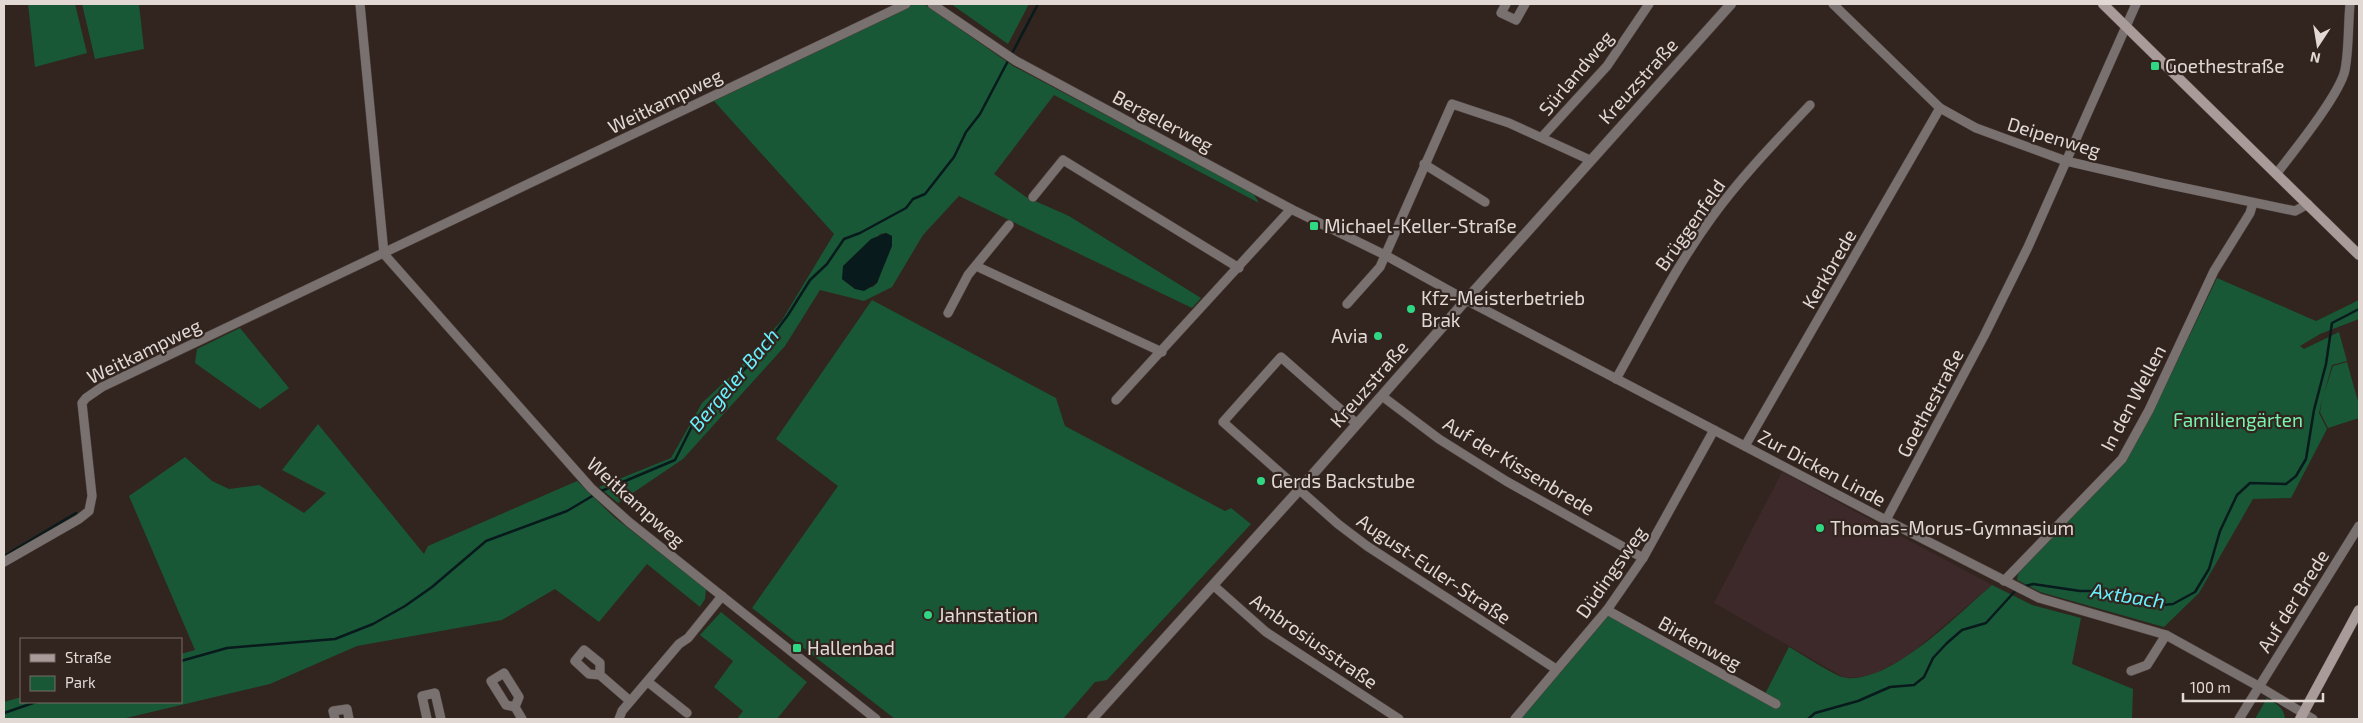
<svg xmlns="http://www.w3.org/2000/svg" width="2363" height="723" viewBox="0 0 2363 723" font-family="'Exo 2',sans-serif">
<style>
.education{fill:#3d2929}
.green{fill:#185837;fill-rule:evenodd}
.water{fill:#081a1c}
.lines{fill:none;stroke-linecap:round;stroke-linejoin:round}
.stream{stroke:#081a1c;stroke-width:2.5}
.minor-casing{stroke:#4e413b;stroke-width:10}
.tertiary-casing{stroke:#4e413b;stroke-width:11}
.secondary-casing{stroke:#4e413b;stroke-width:11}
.minor{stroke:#797170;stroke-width:9}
.tertiary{stroke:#797170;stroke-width:10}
.secondary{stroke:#a89b99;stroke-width:10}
.poi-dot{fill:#30d883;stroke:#32241e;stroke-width:2}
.labels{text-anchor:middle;stroke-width:4.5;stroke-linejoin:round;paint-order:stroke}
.poi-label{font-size:19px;fill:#e2d9d5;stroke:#32241e;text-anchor:start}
.street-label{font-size:19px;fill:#e2d9d5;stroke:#32241e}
.park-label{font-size:19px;fill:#77f5ae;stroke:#32241e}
.water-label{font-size:20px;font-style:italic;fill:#67f2ff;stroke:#32241e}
</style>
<rect width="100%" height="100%" fill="#32241e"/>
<polygon class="education" points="1782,472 1992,585 1908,656 1871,676 1845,678 1714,603"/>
<g class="green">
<polygon points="28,4 75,4 87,53 35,67"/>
<polygon points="82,4 139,4 144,49 95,59"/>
<path d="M914,4H924L1013,66L1253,193L1259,203L1054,95L994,174L1026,197L1069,216L1201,298L1192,308L959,196L923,235L892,287L864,301L820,290L785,346L683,459L618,503L599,487L671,458L702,403L738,369L782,320L834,234L714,101ZM886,233L892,236L877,283L873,287L855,289L842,279L880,234Z"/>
<polygon points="951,4 1029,4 1008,44"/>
<polygon points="2217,278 2316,321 2359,300 2359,319 2320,334 2300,346 2304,349 2339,332 2347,361 2332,365 2324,394 2333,366 2347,362 2359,405 2359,418 2328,428 2320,412 2323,396 2319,413 2327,429 2291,498 2253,499 2199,593 2164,627 2040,592 2017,580 2018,574 2057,530 2126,461 2153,412"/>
<polygon points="872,300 1056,398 1065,426 1225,511 1231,508 1251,524 1107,680 1095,682 1063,719 895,719 752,608 838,486 776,439"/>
<polygon points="240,328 289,388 260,409 195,363 197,349"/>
<polygon points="318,424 424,554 428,546 577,481 614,517 706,589 705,599 700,607 647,564 599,622 555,589 502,620 357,646 270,684 122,719 4,719 4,702 21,697 21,702 181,702 181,654 195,650 129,496 185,457 212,481 229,489 259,485 304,513 326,493 282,470"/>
<path d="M1992,585L2032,605L2081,618L2072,664L2133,689L2132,719H1521L1609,615L1769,705L1765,694L1789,647C1800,653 1837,678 1847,678C1893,682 1958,614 1992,585Z"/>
<polygon points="721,612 807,682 777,719 737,719 743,711 714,687 733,661 700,635"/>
<path d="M2267,698C2276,704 2284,707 2285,719H2255Z"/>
</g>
<polygon class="water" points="886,233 892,236 892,246 877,283 864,291 855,289 842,279 843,266 871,239"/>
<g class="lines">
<g class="stream">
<polyline points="599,492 675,460 694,422 711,401 755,359 788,315 810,280 827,264 844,239 860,233 906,208 913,199 925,194 954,157 966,132 980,114 1038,4"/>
<polyline points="4,556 76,513"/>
<polyline points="2022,587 2033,584 2080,591 2117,591 2163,605 2173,604 2195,592 2209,569 2220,531 2237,495 2250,483 2286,484 2296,476 2306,459 2314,410 2326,364 2332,323 2359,309"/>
<polyline points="181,661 227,648 335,639 373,624 405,606 432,587 486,541 567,511 594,495"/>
<polyline points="4,713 36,702"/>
<polyline points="1808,719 1815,713 1858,701 1890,687 1914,685 1924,677 1933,658 1947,643 1962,630 1986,623 2017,589"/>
</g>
<g class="minor-casing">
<g id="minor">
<polyline points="360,4 384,254 591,488 629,522 876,719"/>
<polyline points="932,4 1016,61 1291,209 1385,255 1466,300 1880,517 2039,598 2166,635 2260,687 2313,719"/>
<polyline points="1506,4 1501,13 1516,20 1525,4"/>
<polyline points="1833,4 1940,108 1976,128 2066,161 2161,183 2295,211 2308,204"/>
<polyline points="1542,137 1607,66 1649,4"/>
<polyline points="1424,164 1485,202"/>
<path d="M2277,173C2294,151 2340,94 2345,70C2349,49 2348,25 2350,4"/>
<polyline points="1033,197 1063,160 1239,268"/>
<polyline points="976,266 1162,352"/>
<polyline points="1347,304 1380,267 1452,104 1509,123 1590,160"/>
<polyline points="948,313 968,275 1009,225"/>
<path d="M1616,379C1647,324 1675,268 1712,217C1741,177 1776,141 1810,105"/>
<polyline points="1382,396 1439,439 1506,481 1643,558"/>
<polyline points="1116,400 1291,209"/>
<polyline points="1357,424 1281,357 1223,422 1338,524 1367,546 1556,669"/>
<polyline points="1745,446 1940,108"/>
<polyline points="1886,520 1984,336 2028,247 2136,4"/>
<polyline points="4,562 79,519 89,511 92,496 82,403 86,398 102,387 906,4"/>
<polyline points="2004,581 2122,459 2149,410 2214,271 2250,213 2253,203"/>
<polyline points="1213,585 1266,632 1399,719"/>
<polyline points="1607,610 1776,704"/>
<polyline points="2131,671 2147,665 2166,635"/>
<polyline points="600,675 600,663 584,650 575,661 589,674 600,675 630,701"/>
<polyline points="648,682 687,713"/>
<polyline points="515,707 519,697 504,673 491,681 506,705 515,707 522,719"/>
<polyline points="335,719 333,711 347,709 349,719"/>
<polyline points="427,719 422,696 435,693 441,719"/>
<polyline points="619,719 622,711 679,644 688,638 722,596"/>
<polyline points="1515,719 1607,610 1643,558 1714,430"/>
<polyline points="2239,719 2359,526"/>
</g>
</g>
<g class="tertiary-casing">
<polyline id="tertiary" points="1092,719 1299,490 1466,300 1731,4"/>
</g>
<g class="secondary-casing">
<g id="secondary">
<polyline points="2103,4 2359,255"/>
<polyline points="2300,719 2359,610"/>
</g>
</g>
<use href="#minor" class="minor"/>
<use href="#tertiary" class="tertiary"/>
<use href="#secondary" class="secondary"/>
</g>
<g class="poi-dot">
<rect x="2150" y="61" width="10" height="10" rx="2.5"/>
<rect x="1309" y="221" width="10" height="10" rx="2.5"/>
<circle cx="1411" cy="309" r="5"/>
<circle cx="1378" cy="336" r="5"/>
<circle cx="1261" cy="481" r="5"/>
<circle cx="1820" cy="528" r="5"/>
<circle cx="928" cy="615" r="5"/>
<rect x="792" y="643" width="10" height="10" rx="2.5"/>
</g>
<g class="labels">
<g class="poi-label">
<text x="2165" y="73">Goethestraße</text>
<text x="1324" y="233">Michael-Keller-Straße</text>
<text x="1421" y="305">Kfz-Meisterbetrieb<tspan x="1421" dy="22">Brak</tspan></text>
<text x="1368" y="343" text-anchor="end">Avia</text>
<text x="1271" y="488">Gerds Backstube</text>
<text x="1830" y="535">Thomas-Morus-Gymnasium</text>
<text x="938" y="622">Jahnstation</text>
<text x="807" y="655">Hallenbad</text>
</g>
<g class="street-label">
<text transform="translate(1576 73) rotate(-50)" y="7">Sürlandweg</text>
<text transform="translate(1638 81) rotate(-48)" y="7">Kreuzstraße</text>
<text transform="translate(665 101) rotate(-26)" y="7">Weitkampweg</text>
<text transform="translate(1163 121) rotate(28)" y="7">Bergelerweg</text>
<text transform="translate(2054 137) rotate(17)" y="7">Deipenweg</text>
<text transform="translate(1690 225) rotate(-55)" y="7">Brüggenfeld</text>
<text transform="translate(1829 269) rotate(-60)" y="7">Kerkbrede</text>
<text transform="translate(144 351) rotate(-26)" y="7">Weitkampweg</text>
<text transform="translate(1369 384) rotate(-49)" y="7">Kreuzstraße</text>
<text transform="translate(2133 398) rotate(-62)" y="7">In den Wellen</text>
<text transform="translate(1930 403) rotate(-62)" y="7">Goethestraße</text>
<text transform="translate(1519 466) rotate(31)" y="7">Auf der Kissenbrede</text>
<text transform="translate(1822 468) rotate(28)" y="7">Zur Dicken Linde</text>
<text transform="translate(636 502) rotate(42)" y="7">Weitkampweg</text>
<text transform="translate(1434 569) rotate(34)" y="7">August-Euler-Straße</text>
<text transform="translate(1611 572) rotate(-55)" y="7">Düdingsweg</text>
<text transform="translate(2293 601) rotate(-58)" y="7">Auf der Brede</text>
<text transform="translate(1314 641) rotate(35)" y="7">Ambrosiusstraße</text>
<text transform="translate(1700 643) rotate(29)" y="7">Birkenweg</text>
</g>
<g class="park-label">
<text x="2238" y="427">Familiengärten</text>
</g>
<g class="water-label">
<text transform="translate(734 380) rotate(-50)" y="7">Bergeler Bach</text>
<text transform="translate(2128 596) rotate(9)" y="7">Axtbach</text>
</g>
</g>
<rect width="2363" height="723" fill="none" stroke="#e2d9d5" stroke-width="10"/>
<rect x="20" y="638" width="162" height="65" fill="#32241e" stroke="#786c67"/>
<rect x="30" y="654" width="25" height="8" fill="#a89b99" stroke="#786c67"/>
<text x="65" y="663" font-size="15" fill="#e2d9d5">Straße</text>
<rect x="30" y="676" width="25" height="15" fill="#185837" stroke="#786c67"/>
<text x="65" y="688" font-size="15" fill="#e2d9d5">Park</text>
<g transform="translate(2318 45) rotate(192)" stroke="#32241e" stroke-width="4" paint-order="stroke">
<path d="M0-4L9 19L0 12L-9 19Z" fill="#e2d9d5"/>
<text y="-8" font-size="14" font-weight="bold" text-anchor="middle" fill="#e2d9d5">N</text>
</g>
<path d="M2183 693v8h140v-8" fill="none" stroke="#e2d9d5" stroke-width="2.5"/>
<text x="2190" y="693" font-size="15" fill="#e2d9d5" stroke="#32241e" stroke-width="4" paint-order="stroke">100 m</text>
</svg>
